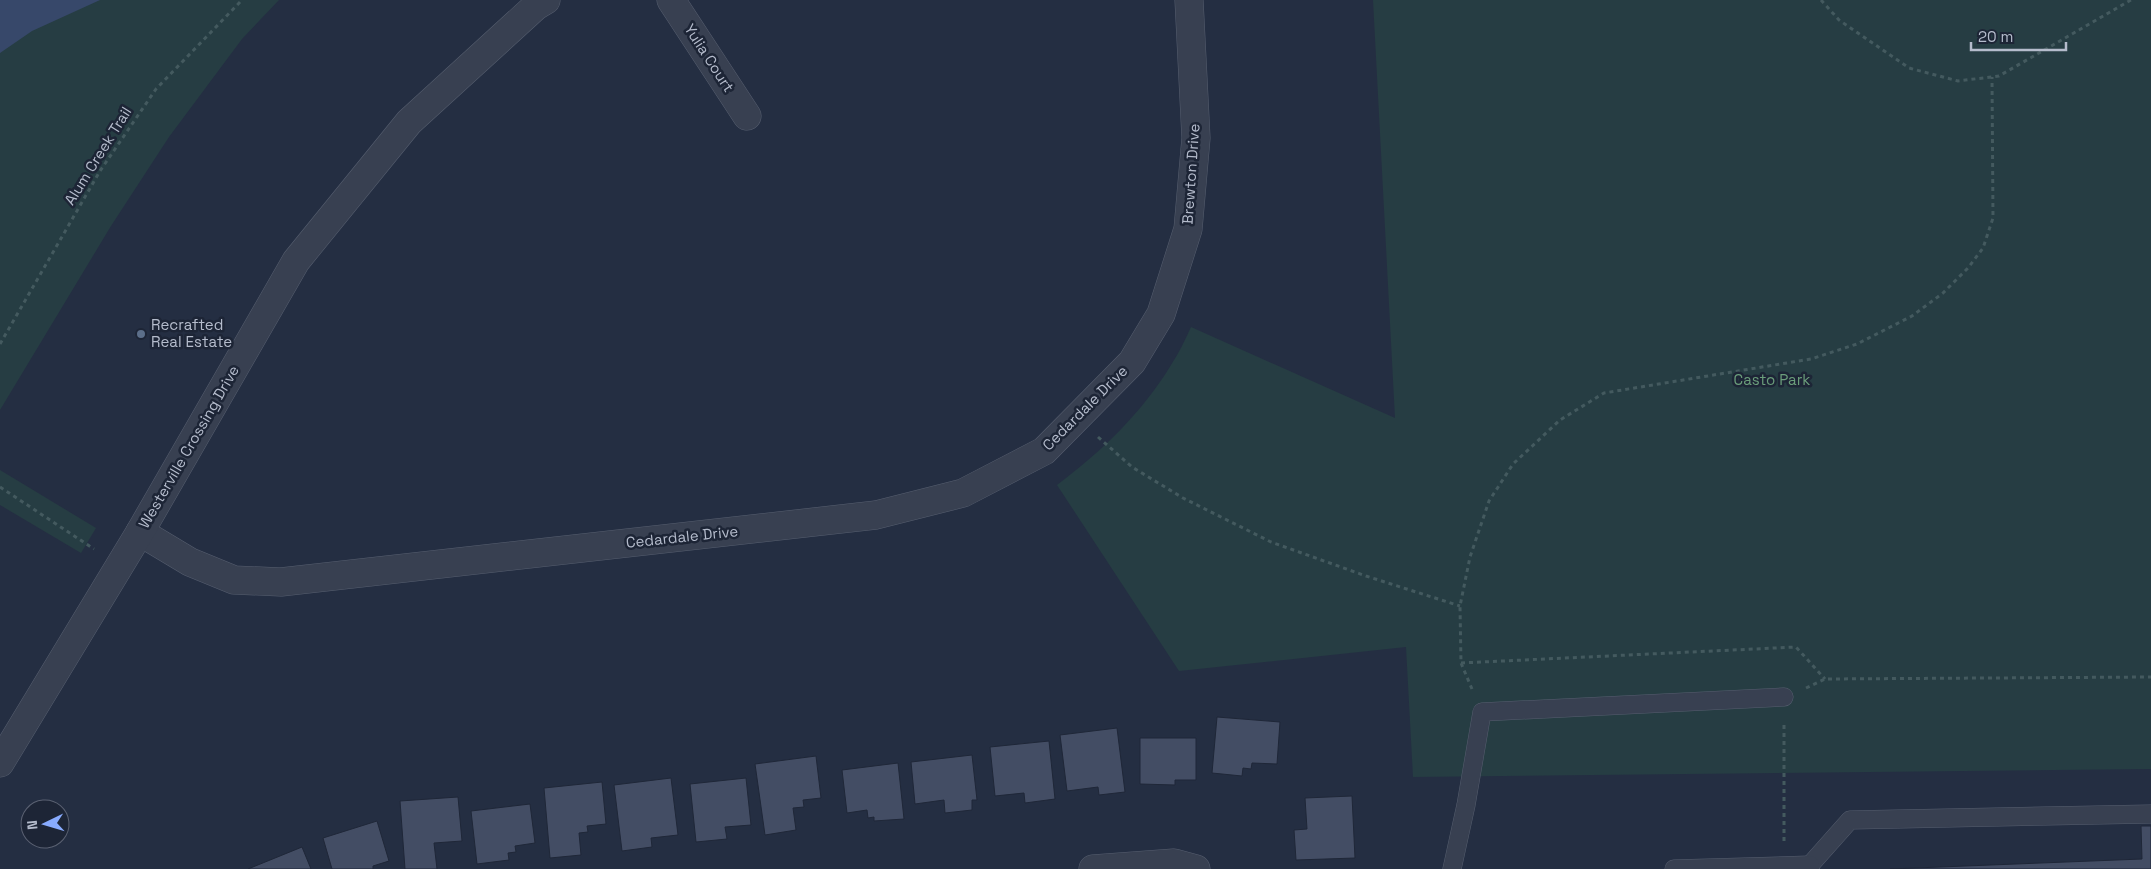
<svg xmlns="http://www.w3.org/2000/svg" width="2151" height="869" viewBox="0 0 2151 869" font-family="'Space Grotesk',sans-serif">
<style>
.green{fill:#263d43}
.water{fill:#37486a}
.building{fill:#434d64;stroke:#1f2738}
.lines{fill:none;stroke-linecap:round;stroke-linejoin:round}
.lane-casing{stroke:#565e6f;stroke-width:19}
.street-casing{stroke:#565e6f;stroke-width:29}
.path{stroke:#445a5f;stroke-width:3;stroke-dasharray:4 4;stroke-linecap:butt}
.lane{stroke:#384051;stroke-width:18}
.street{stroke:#384051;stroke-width:28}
.service-dot{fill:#5c6f8a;stroke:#1d2536;stroke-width:2}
.labels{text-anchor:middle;stroke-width:5;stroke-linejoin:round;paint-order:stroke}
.street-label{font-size:15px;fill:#b5bccc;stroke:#1d2536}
.poi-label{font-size:15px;fill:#b5bccc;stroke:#1d2536;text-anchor:start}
.park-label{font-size:15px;fill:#6b9e7b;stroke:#1d2536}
</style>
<rect width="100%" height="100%" fill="#242e42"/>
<g class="green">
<polygon points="10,0 279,0 242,39 169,137 111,226 0,410 0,8"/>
<path d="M1373,0H2151V769L1413,777L1406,647L1179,671L1057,485C1101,452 1142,413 1171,365C1179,353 1185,340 1191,327L1395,418Z"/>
<polygon points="0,470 96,528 81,553 0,505"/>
</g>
<polygon class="water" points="0,0 100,0 32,31 0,53"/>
<g class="building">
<polygon points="1217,717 1280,722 1277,764 1252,763 1251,769 1243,768 1242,776 1212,773"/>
<polygon points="1117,728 1125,792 1099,795 1098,787 1067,791 1060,735"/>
<polygon points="1140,738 1196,738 1196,780 1175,780 1175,785 1140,784"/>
<polygon points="1049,741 1055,799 1025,803 1024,793 995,796 990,747"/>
<polygon points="972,755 977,800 972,800 972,810 945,813 944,800 915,804 911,762"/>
<polygon points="816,756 821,798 803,800 804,807 793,808 796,830 765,835 755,764"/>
<polygon points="898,763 904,819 874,821 874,817 868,818 867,810 847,813 842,770"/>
<polygon points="671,778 678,835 651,838 652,847 622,851 614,785"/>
<polygon points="746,778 751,825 725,827 727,839 696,842 690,784"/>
<polygon points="602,782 606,824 587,826 588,832 579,833 581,855 550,858 544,788"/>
<polygon points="1352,796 1355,858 1296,860 1294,830 1307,829 1305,798"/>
<polygon points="458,797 462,841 434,843 437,869 405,869 400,801"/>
<polygon points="530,804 535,843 515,846 516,852 508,853 509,860 477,864 471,811"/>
<polygon points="377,821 389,861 373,866 373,869 332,869 323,838"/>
<polygon points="2141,826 2151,826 2151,869 1890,869 2142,859"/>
<polygon points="302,847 311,869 248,869"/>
</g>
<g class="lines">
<g class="lane-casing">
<g id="lane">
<polyline points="1810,865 1850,820 2151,814"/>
<polyline points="1452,869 1466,805 1482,712 1784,697"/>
<polyline points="1674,869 1810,865 1810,869"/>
</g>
</g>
<g class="street-casing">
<g id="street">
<polyline points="671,0 747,116"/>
<polyline points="140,532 190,562 234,580 281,582 876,515 963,493 1044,451 1132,362 1161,314 1188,229 1196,138 1189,0"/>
<polyline points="0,763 140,532 296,261 409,122 536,6 546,0"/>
<polyline points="1093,869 1174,863 1196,869"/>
</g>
</g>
<g class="path">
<polyline points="1821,0 1839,20 1909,68 1958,81 1999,76 2131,0"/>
<polyline points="0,344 100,171 156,89 242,0"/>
<polyline points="1098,437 1132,467 1183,498 1271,542 1366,576 1460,606"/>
<polyline points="0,487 94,549"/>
<polyline points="1461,663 1796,647 1825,679"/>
<polyline points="1806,688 1825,679 2151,677"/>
<polyline points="1472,689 1461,663 1460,606 1470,557 1489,501 1513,464 1560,420 1604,393 1811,359 1857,344 1912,316 1943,293 1968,268 1983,248 1993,218 1992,77"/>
<polyline points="1784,841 1784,722"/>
</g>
<use href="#lane" class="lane"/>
<use href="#street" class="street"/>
</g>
<circle class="service-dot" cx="141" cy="334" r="5"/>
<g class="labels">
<g class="street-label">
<text transform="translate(709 58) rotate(57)" y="5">Yulia Court</text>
<text transform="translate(98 156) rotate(-58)" y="5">Alum Creek Trail</text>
<text transform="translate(1191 174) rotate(-86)" y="5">Brewton Drive</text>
<text transform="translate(1085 408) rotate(-45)" y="5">Cedardale Drive</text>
<text transform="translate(189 447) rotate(-60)" y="5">Westerville Crossing Drive</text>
<text transform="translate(682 537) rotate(-6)" y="5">Cedardale Drive</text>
</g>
<g class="poi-label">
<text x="151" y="330">Recrafted<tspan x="151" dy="17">Real Estate</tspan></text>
</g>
<g class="park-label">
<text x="1772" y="385">Casto Park</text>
</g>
</g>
<g transform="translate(45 824) rotate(265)"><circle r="24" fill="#1d2536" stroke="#5a6172"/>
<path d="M0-4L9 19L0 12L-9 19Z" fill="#88abfe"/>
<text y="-8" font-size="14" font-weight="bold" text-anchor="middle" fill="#b5bccc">N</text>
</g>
<path d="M1971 42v8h95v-8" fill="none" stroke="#b5bccc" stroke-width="2.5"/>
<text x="1978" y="42" font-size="15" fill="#b5bccc" stroke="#1d2536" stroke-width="4" paint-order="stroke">20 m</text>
</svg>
